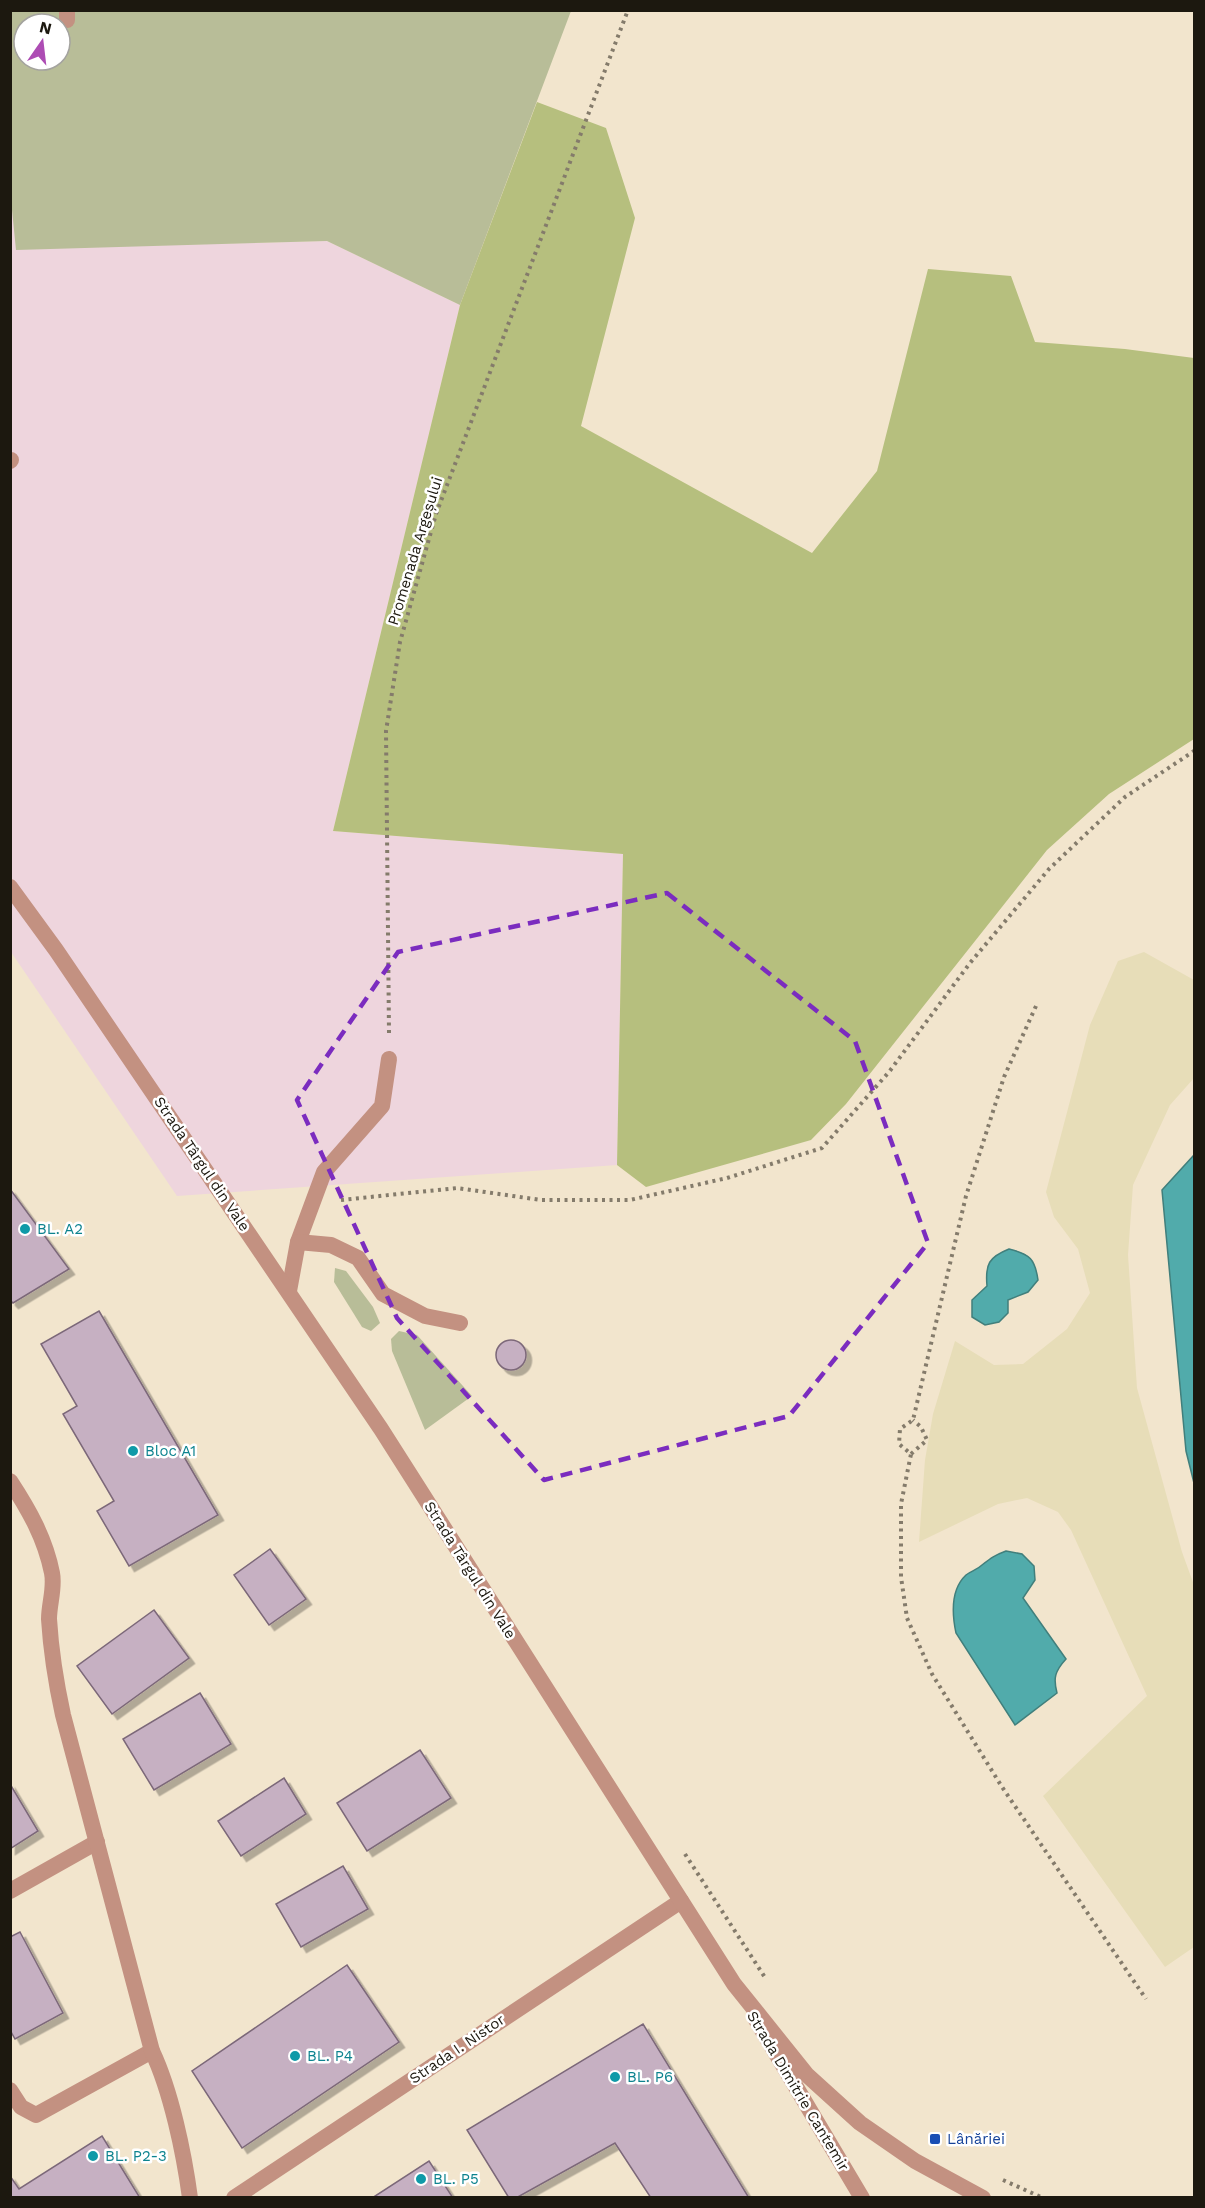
<svg xmlns="http://www.w3.org/2000/svg" width="1205" height="2208" viewBox="0 0 1205 2208" font-family="'Work Sans',sans-serif">
<style>
.industrial{fill:#eed5dd}
.green{fill:#b8bd98;fill-rule:evenodd}
.forest{fill:#b6bf7e}
.sand{fill:#e7ddb8}
.water{fill:#51abab;stroke:#417f7c;stroke-width:1.5}
.building{fill:#c6b0c2;stroke:#7c6879;stroke-width:1.5;filter:url(#shadow)}
.lines{fill:none;stroke-linecap:round;stroke-linejoin:round}
.path{stroke:#847b6b;stroke-width:4;stroke-dasharray:3 4.5;stroke-linecap:butt}
.service{stroke:#c39181;stroke-width:16}
.minor{stroke:#c39181;stroke-width:16}
.tertiary{stroke:#c39181;stroke-width:16}
.marked{fill:none;stroke:#7b2cbf;stroke-width:4.5;stroke-dasharray:12 8;stroke-linejoin:round}
.culture-dot{fill:#0f9aa8;stroke:#fff;stroke-width:2}
.transit-dot{fill:#1a4fb4;stroke:#fff;stroke-width:2}
.labels{text-anchor:middle;stroke-width:5;stroke-linejoin:round;paint-order:stroke}
.street-label{font-size:15px;fill:#1c180f;stroke:#fff}
.culture-label{font-size:15px;fill:#0d838f;stroke:#fff;text-anchor:start}
.transit-label{font-size:15px;fill:#164399;stroke:#fff;text-anchor:start}
</style>
<defs>
<filter id="shadow"><feDropShadow dx="5.5" dy="5.5" stdDeviation="0" flood-color="#0004"/></filter>
</defs>
<rect width="100%" height="100%" fill="#f2e5cd"/>
<polygon class="industrial" points="10,190 17,249 327,241 460,305 333,831 623,854 617,1165 177,1196 11,952"/>
<g class="green">
<path d="M10,11H571L460,305L327,241L16,250L10,190ZM24,24H60V60H24Z"/>
<polygon points="335,1268 346,1271 373,1307 380,1323 371,1331 362,1327 334,1282"/>
<polygon points="399,1331 417,1335 472,1396 425,1430 392,1351 391,1339"/>
</g>
<polygon class="forest" points="537,102 606,128 635,218 581,426 812,553 877,471 928,269 1011,276 1035,342 1125,349 1194,358 1194,739 1109,794 1047,850 846,1104 811,1140 646,1187 617,1165 623,854 333,831 460,305"/>
<polygon class="sand" points="1144,952 1194,980 1194,1078 1170,1105 1133,1185 1128,1255 1137,1388 1182,1552 1194,1585 1194,1947 1165,1967 1043,1796 1147,1696 1071,1530 1058,1512 1027,1498 998,1504 919,1542 925,1460 933,1414 955,1341 994,1365 1023,1364 1067,1329 1090,1293 1078,1249 1054,1217 1046,1192 1090,1025 1118,961"/>
<g class="water">
<polygon points="1194,1155 1194,1483 1186,1451 1162,1190"/>
<path d="M1009,1249C1030,1254 1035,1259 1038,1280L1028,1292L1008,1300V1313L999,1322L985,1325L972,1317V1300L987,1286C985,1264 989,1257 1009,1249Z"/>
<path d="M1006,1551L1022,1554L1034,1566L1035,1580L1023,1598L1066,1659C1055,1671 1053,1678 1057,1693L1015,1725L956,1633C952,1614 951,1589 966,1575C971,1571 977,1570 982,1565C991,1558 995,1555 1006,1551Z"/>
</g>
<g class="building">
<polygon points="10,1189 69,1269 13,1303 10,1300"/>
<polygon points="99,1311 218,1515 129,1566 97,1511 114,1501 63,1414 77,1406 41,1344"/>
<circle cx="511" cy="1355" r="15"/>
<polygon points="270,1549 306,1599 269,1625 234,1575"/>
<polygon points="154,1610 189,1658 112,1714 77,1666"/>
<polygon points="200,1693 231,1744 154,1790 123,1739"/>
<polygon points="420,1750 451,1798 367,1851 337,1803"/>
<polygon points="284,1778 306,1814 241,1856 218,1821"/>
<polygon points="10,1784 38,1831 10,1849"/>
<polygon points="343,1866 368,1909 301,1947 276,1904"/>
<polygon points="20,1932 63,2013 15,2039 10,2030 10,1937"/>
<polygon points="347,1965 399,2042 242,2148 192,2071"/>
<polygon points="643,2024 749,2198 651,2198 615,2143 516,2198 509,2198 467,2130"/>
<polygon points="102,2136 140,2198 10,2198 10,2176 19,2189"/>
<polygon points="429,2161 453,2198 372,2198"/>
</g>
<g class="lines">
<g class="path">
<polyline points="1036,1006 1004,1077 966,1196 913,1420 900,1429 899,1444 911,1454 901,1504 901,1577 907,1618 932,1674 1002,1787 1146,1999"/>
<polyline points="389,1033 386,731 400,642 436,514 628,10"/>
<polyline points="341,1200 457,1188 541,1200 630,1200 727,1178 822,1148 889,1072 970,963 1049,869 1125,797 1194,751"/>
<polyline points="911,1454 927,1440 921,1427 913,1420"/>
<polyline points="685,1854 766,1979"/>
<polyline points="1003,2180 1043,2198"/>
</g>
<g class="service">
<polyline points="67,10 67,20"/>
<polyline points="10,461 11,460"/>
<polyline points="298,1242 324,1172 382,1106 389,1059"/>
<polyline points="289,1291 298,1242 331,1245 358,1258 383,1294 425,1316 460,1323"/>
<polyline points="10,1891 97,1842"/>
<polyline points="10,2090 21,2107 36,2115 152,2051"/>
</g>
<g class="minor">
<path d="M10,1481C29,1510 45,1538 52,1573C55,1588 49,1604 49,1619C51,1652 56,1683 63,1715L152,2051C171,2091 184,2153 190,2198"/>
<polyline points="755,2018 862,2198"/>
<polyline points="234,2198 681,1901"/>
</g>
<polyline class="tertiary" points="10,887 56,950 381,1429 734,1984 807,2075 860,2123 915,2161 983,2198"/>
</g>
<path class="marked" d="M667,893L855,1041L928,1243L789,1416L544,1480L397,1318L297,1100L398,952Z"/>
<g class="culture-dot">
<circle cx="25" cy="1229" r="6"/>
<circle cx="133" cy="1451" r="6"/>
<circle cx="295" cy="2056" r="6"/>
<circle cx="615" cy="2077" r="6"/>
<circle cx="93" cy="2156" r="6"/>
<circle cx="421" cy="2179" r="6"/>
</g>
<rect class="transit-dot" x="929" y="2133" width="12" height="12" rx="3"/>
<g class="labels">
<g class="street-label">
<text transform="translate(415 551) rotate(-73)" y="5">Promenada Argeșului</text>
<text transform="translate(202 1164) rotate(56)" y="5">Strada Târgul din Vale</text>
<text transform="translate(470 1570) rotate(58)" y="5">Strada Târgul din Vale</text>
<text transform="translate(457 2049) rotate(-34)" y="5">Strada I. Nistor</text>
<text transform="translate(798 2091) rotate(59)" y="5">Strada Dimitrie Cantemir</text>
</g>
<g class="culture-label">
<text x="37" y="1234">BL. A2</text>
<text x="145" y="1456">Bloc A1</text>
<text x="307" y="2061">BL. P4</text>
<text x="627" y="2082">BL. P6</text>
<text x="105" y="2161">BL. P2-3</text>
<text x="433" y="2184">BL. P5</text>
</g>
<g class="transit-label">
<text x="947" y="2144">Lânăriei</text>
</g>
</g>
<rect width="1205" height="2208" fill="none" stroke="#1c180f" stroke-width="24"/>
<g transform="translate(42 42) rotate(14)"><circle r="28" fill="#ffffff" stroke="#a4a39f" stroke-width="1.5"/>
<path d="M0-4.5L10 22L0 15L-10 22Z" fill="#ad4cb4"/>
<text y="-9" font-size="16" font-weight="bold" text-anchor="middle" fill="#1c180f">N</text>
</g>
</svg>
